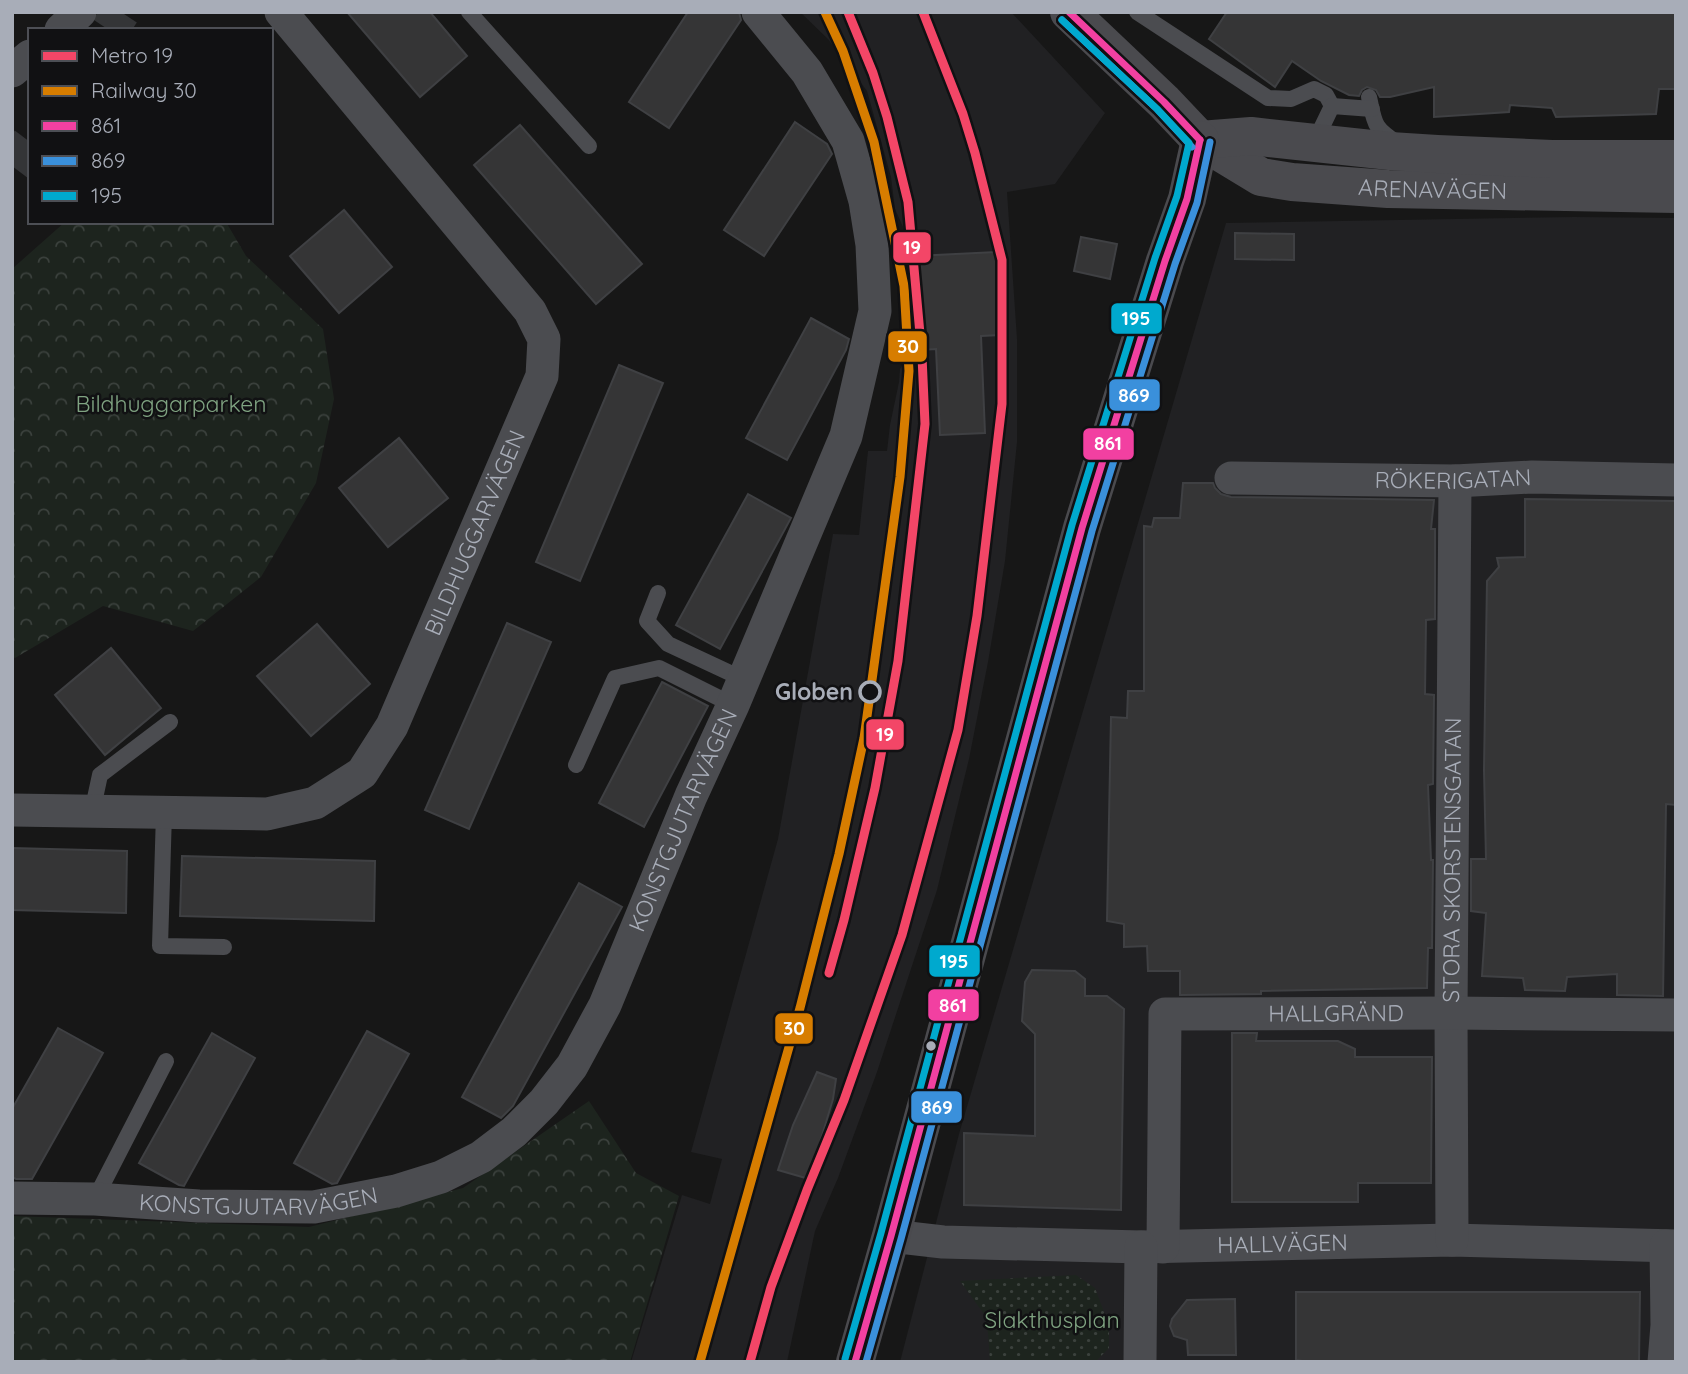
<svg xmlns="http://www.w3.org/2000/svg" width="1688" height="1374" viewBox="0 0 1688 1374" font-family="Quicksand,sans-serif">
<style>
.built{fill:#212123}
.grass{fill:url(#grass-dots)}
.forest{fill:url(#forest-crowns)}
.building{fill:#353536;stroke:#3f4043;stroke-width:2}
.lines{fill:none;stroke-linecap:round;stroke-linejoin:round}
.highway-tunnel{stroke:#343537;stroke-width:38;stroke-dasharray:38 19;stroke-linecap:butt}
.lane{stroke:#4b4c50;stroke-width:16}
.street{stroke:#4b4c50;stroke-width:33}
.secondary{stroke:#4a4a4e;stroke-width:38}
.bus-1-casing{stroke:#111113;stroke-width:12}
.bus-2-casing{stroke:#111113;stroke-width:12}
.bus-3-casing{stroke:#111113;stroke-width:12}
.bus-1{stroke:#f240a1;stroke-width:7}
.bus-2{stroke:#3a90db;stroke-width:7}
.bus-3{stroke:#00a9ce;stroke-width:7}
.rail-1-casing{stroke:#111113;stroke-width:14}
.rail-1{stroke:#d77d00;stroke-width:9}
.metro-1-casing{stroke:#111113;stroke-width:14}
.metro-1{stroke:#f34667;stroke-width:9}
.stop-dot{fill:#111113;stroke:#a8adb8;stroke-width:3.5}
.bus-dot{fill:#a8adb8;stroke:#111113;stroke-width:2.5}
.labels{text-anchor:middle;stroke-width:5;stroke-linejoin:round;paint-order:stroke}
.street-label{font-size:23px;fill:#a8adb8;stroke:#111113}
.park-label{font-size:23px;fill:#7fa381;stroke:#111113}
.stop-label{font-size:23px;font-weight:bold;fill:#a8adb8;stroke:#111113;text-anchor:end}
.line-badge{stroke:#111113;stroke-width:2.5}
.badge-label{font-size:19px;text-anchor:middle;font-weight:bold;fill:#fff}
</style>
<defs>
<pattern id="grass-dots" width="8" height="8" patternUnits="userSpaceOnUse" patternTransform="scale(1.75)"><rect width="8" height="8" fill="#1d241e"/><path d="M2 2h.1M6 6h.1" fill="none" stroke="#3b413d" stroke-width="1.8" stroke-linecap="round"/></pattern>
<pattern id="forest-crowns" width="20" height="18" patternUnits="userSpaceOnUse" patternTransform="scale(1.75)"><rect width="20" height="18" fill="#1d241e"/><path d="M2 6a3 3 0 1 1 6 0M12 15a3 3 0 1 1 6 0" fill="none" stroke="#3b413d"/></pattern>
</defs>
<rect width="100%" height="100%" fill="#171717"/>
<g class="built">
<polygon points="800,12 1011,12 1105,113 1055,184 1007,192 1017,339 1017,442 1005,561 988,662 969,759 937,890 877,1072 838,1178 815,1231 787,1362 631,1362 682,1195 710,1204 722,1159 691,1152 778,839 833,534 859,535 868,451 887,451 890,425 899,382 900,369 912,349 930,349 916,256 895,209 891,177 867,91 828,39"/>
<polygon points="1574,217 1676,218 1676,1362 900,1362 959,1134 1226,223"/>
</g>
<polygon class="grass" points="1076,1275 1095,1288 1104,1312 1109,1331 1109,1348 1096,1361 990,1362 988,1333 984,1314 960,1281"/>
<g class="forest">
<polygon points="65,222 226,222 246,256 323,329 334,399 316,483 261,577 193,631 103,606 15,658 12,656 12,269"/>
<polygon points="589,1101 636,1173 679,1196 630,1362 12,1362 12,1216 309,1227 463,1188"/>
</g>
<g class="building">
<polygon points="347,12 430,12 467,56 420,97"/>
<polygon points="688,12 739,12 741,20 669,128 629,102"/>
<polygon points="1227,12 1676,12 1676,89 1659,89 1656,114 1556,117 1552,108 1510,105 1509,112 1434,117 1434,87 1390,97 1380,97 1376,90 1367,87 1362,90 1359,96 1349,95 1321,81 1292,61 1275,87 1209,39"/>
<polygon points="795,122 827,144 832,154 764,256 724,230"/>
<polygon points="520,125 642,264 596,304 474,165"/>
<polygon points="344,210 392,267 339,313 290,256"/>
<polygon points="1235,233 1294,234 1294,260 1235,259"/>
<polygon points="1081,237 1117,244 1110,279 1074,271"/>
<polygon points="996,252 1000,335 981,336 985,433 940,435 936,349 921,350 916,256"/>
<polygon points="811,318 849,339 846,350 787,460 746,438"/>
<polygon points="619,365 663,383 580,581 536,562"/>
<polygon points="399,438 448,498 388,547 339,488"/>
<polygon points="1183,483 1213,483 1215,488 1221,494 1231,497 1434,500 1431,529 1435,529 1435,619 1426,620 1425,694 1434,695 1433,784 1428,785 1431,860 1433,860 1432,948 1428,948 1427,988 1261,991 1261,994 1180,995 1180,971 1148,971 1147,946 1124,947 1124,924 1107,921 1111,717 1127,718 1128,691 1144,691 1144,526 1152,527 1154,518 1180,518"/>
<polygon points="748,494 791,518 720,649 676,625"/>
<polygon points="1525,499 1676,501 1676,805 1666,804 1663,996 1617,995 1617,974 1567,977 1565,991 1525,990 1523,978 1482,976 1486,913 1471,911 1471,859 1486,859 1484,770 1487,581 1499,567 1497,558 1525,557"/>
<polygon points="507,623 551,642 469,829 425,810"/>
<polygon points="317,624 370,684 311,736 257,676"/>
<polygon points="111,648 161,708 105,755 55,695"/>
<polygon points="662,682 708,706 644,827 599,803"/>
<polygon points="12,848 127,851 126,913 12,910"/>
<polygon points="182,856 375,861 374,921 180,916"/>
<polygon points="579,883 622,907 513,1106 501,1118 462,1097"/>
<polygon points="1032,970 1075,971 1085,979 1085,996 1107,996 1124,1009 1121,1210 964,1205 964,1133 1035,1136 1035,1034 1022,1021 1025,982"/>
<polygon points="58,1028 103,1053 32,1179 16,1179 12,1177 12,1109"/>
<polygon points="367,1031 409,1054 337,1183 332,1184 294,1163"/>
<polygon points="212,1033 255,1058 184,1186 179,1185 139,1163"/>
<polygon points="1232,1033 1257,1033 1256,1041 1338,1041 1355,1049 1355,1057 1432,1057 1431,1183 1358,1183 1358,1202 1232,1202"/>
<polygon points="817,1072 836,1079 833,1099 809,1179 778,1170 793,1125"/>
<polygon points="1296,1292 1640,1292 1639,1362 1309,1362 1296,1360"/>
<polygon points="1235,1299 1236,1355 1188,1355 1187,1340 1174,1336 1170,1326 1172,1319 1187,1300"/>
</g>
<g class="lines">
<g class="highway-tunnel">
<polyline points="109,30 121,12"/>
<polyline points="12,166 30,142"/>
</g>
<g class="lane">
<polyline points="469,12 589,146"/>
<polyline points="1137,12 1268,98 1291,99 1314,89 1326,95 1332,106"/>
<path d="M1369,97C1375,124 1373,127 1397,143"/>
<polyline points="1308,139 1320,131 1332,106 1372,109"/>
<polyline points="658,593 647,621 668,644 743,679"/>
<polyline points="576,765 615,678 659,668 733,705"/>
<polyline points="92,812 100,775 170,722"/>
<polyline points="164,813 160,946 224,947"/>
<polyline points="95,1199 166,1061"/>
</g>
<g class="street">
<polyline points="61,30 80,12"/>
<polyline points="12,71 30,56"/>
<path id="s1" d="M1231,478L1455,481L1532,477L1676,480"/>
<path id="s2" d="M12,810L267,814L315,803L362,773L392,726L542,376L544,339L530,311L281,12"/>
<path id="s3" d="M12,1198L95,1199L199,1206L314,1207L396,1191L441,1177L481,1157L514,1132L544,1102L572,1066L605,1005L691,796L733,705L846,436L875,311L872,245L865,201L848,141L807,72L758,12"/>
<path id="s4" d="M891,1236L943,1242L1141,1247L1452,1240L1676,1246"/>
<path id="s5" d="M1452,1240L1451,1013L1455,481"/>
<path id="s6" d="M1163,1247L1165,1014L1451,1013L1676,1015"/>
<polyline points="1140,1362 1141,1247"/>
<polyline points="1664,1362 1667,1325 1666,1246"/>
</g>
<g class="secondary">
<path id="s7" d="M1069,12L1164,102L1200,140L1261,177L1292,182L1388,189L1676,194"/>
<polyline points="1200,140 1251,136 1390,151 1437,154 1552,159 1676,159"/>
<polyline points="855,1362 891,1236 1082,528 1165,261 1187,199 1200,140"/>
</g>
<g class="bus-1-casing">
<g id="bus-1">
<polyline points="1069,12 1164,102 1200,140"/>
<polyline points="855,1362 891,1236 1082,528 1165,261 1187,199 1200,140"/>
</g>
</g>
<g class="bus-2-casing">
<g id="bus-2">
<polyline points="1062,20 1157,109 1192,147"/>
<polyline points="866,1362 901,1239 1092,531 1175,264 1197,203 1210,142"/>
</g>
</g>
<g class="bus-3-casing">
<polyline id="bus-3" points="845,1359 881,1233 1072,525 1155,258 1177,196 1189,143 1157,109 1062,20"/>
</g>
<use href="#bus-1" class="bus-1"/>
<use href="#bus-2" class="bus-2"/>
<use href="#bus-3" class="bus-3"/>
<g class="rail-1-casing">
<polyline id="rail-1" points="700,1362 800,1008 839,854 864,738 900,477 909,371 904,286 874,142 843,51 825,12"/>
</g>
<use href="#rail-1" class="rail-1"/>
<g class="metro-1-casing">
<g id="metro-1">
<polyline points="829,973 844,920 875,788 898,661 925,424 922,356 908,202 887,117 873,73 848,12"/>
<polyline points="750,1362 771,1287 807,1190 844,1100 902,935 958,730 977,616 1002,404 1002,260 975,153 963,114 923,12"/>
</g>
</g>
<use href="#metro-1" class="metro-1"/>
</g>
<circle class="stop-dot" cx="870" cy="692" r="10"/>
<circle class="bus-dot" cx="931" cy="1046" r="6"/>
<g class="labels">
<g class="street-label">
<text dy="8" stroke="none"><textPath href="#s7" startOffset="427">ARENAVÄGEN</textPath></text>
<text dy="8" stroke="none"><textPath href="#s1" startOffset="222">RÖKERIGATAN</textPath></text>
<text dy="8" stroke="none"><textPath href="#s2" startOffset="626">BILDHUGGARVÄGEN</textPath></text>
<text dy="8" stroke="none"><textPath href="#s3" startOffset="877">KONSTGJUTARVÄGEN</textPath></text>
<text dy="8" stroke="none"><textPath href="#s5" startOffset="380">STORA SKORSTENSGATAN</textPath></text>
<text dy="8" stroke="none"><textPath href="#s6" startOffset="404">HALLGRÄND</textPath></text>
<text dy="8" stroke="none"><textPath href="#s3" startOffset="247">KONSTGJUTARVÄGEN</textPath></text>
<text dy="8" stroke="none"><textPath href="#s4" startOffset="392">HALLVÄGEN</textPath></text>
</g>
<g class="park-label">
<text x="171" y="412">Bildhuggarparken</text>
<text x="1052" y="1328">Slakthusplan</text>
</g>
<g class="stop-label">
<text x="853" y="700">Globen</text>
</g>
</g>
<g class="line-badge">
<rect x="892" y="231" width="40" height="33" rx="7" fill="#f34667"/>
<rect x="1110" y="302" width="53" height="33" rx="7" fill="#00a9ce"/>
<rect x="887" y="330" width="41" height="33" rx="7" fill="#d77d00"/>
<rect x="1108" y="378" width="53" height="34" rx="7" fill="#3a90db"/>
<rect x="1082" y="427" width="53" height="34" rx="7" fill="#f240a1"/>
<rect x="865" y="718" width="40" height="33" rx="7" fill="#f34667"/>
<rect x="928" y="944" width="53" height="34" rx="7" fill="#00a9ce"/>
<rect x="927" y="988" width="53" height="34" rx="7" fill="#f240a1"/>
<rect x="774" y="1012" width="40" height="33" rx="7" fill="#d77d00"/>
<rect x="910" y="1090" width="53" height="34" rx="7" fill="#3a90db"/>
</g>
<g class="badge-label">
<text x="912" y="254">19</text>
<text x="1136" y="325">195</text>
<text x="908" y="353">30</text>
<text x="1134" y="402">869</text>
<text x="1108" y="450">861</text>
<text x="885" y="741">19</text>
<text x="954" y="968">195</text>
<text x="953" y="1012">861</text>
<text x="794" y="1035">30</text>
<text x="937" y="1114">869</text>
</g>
<rect width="1688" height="1374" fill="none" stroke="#a8adb8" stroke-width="28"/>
<rect x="28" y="28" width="245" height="196" fill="#111113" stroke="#4d4f55" stroke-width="2"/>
<rect x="42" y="51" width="35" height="10" fill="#f34667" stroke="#4d4f55" stroke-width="2"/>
<text x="91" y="63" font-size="21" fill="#a8adb8">Metro 19</text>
<rect x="42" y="86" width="35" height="10" fill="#d77d00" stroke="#4d4f55" stroke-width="2"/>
<text x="91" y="98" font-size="21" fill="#a8adb8">Railway 30</text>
<rect x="42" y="121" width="35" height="10" fill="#f240a1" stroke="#4d4f55" stroke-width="2"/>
<text x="91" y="133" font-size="21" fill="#a8adb8">861</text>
<rect x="42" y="156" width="35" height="10" fill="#3a90db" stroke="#4d4f55" stroke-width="2"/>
<text x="91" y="168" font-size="21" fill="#a8adb8">869</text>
<rect x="42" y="191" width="35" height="10" fill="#00a9ce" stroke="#4d4f55" stroke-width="2"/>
<text x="91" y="203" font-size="21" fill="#a8adb8">195</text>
</svg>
